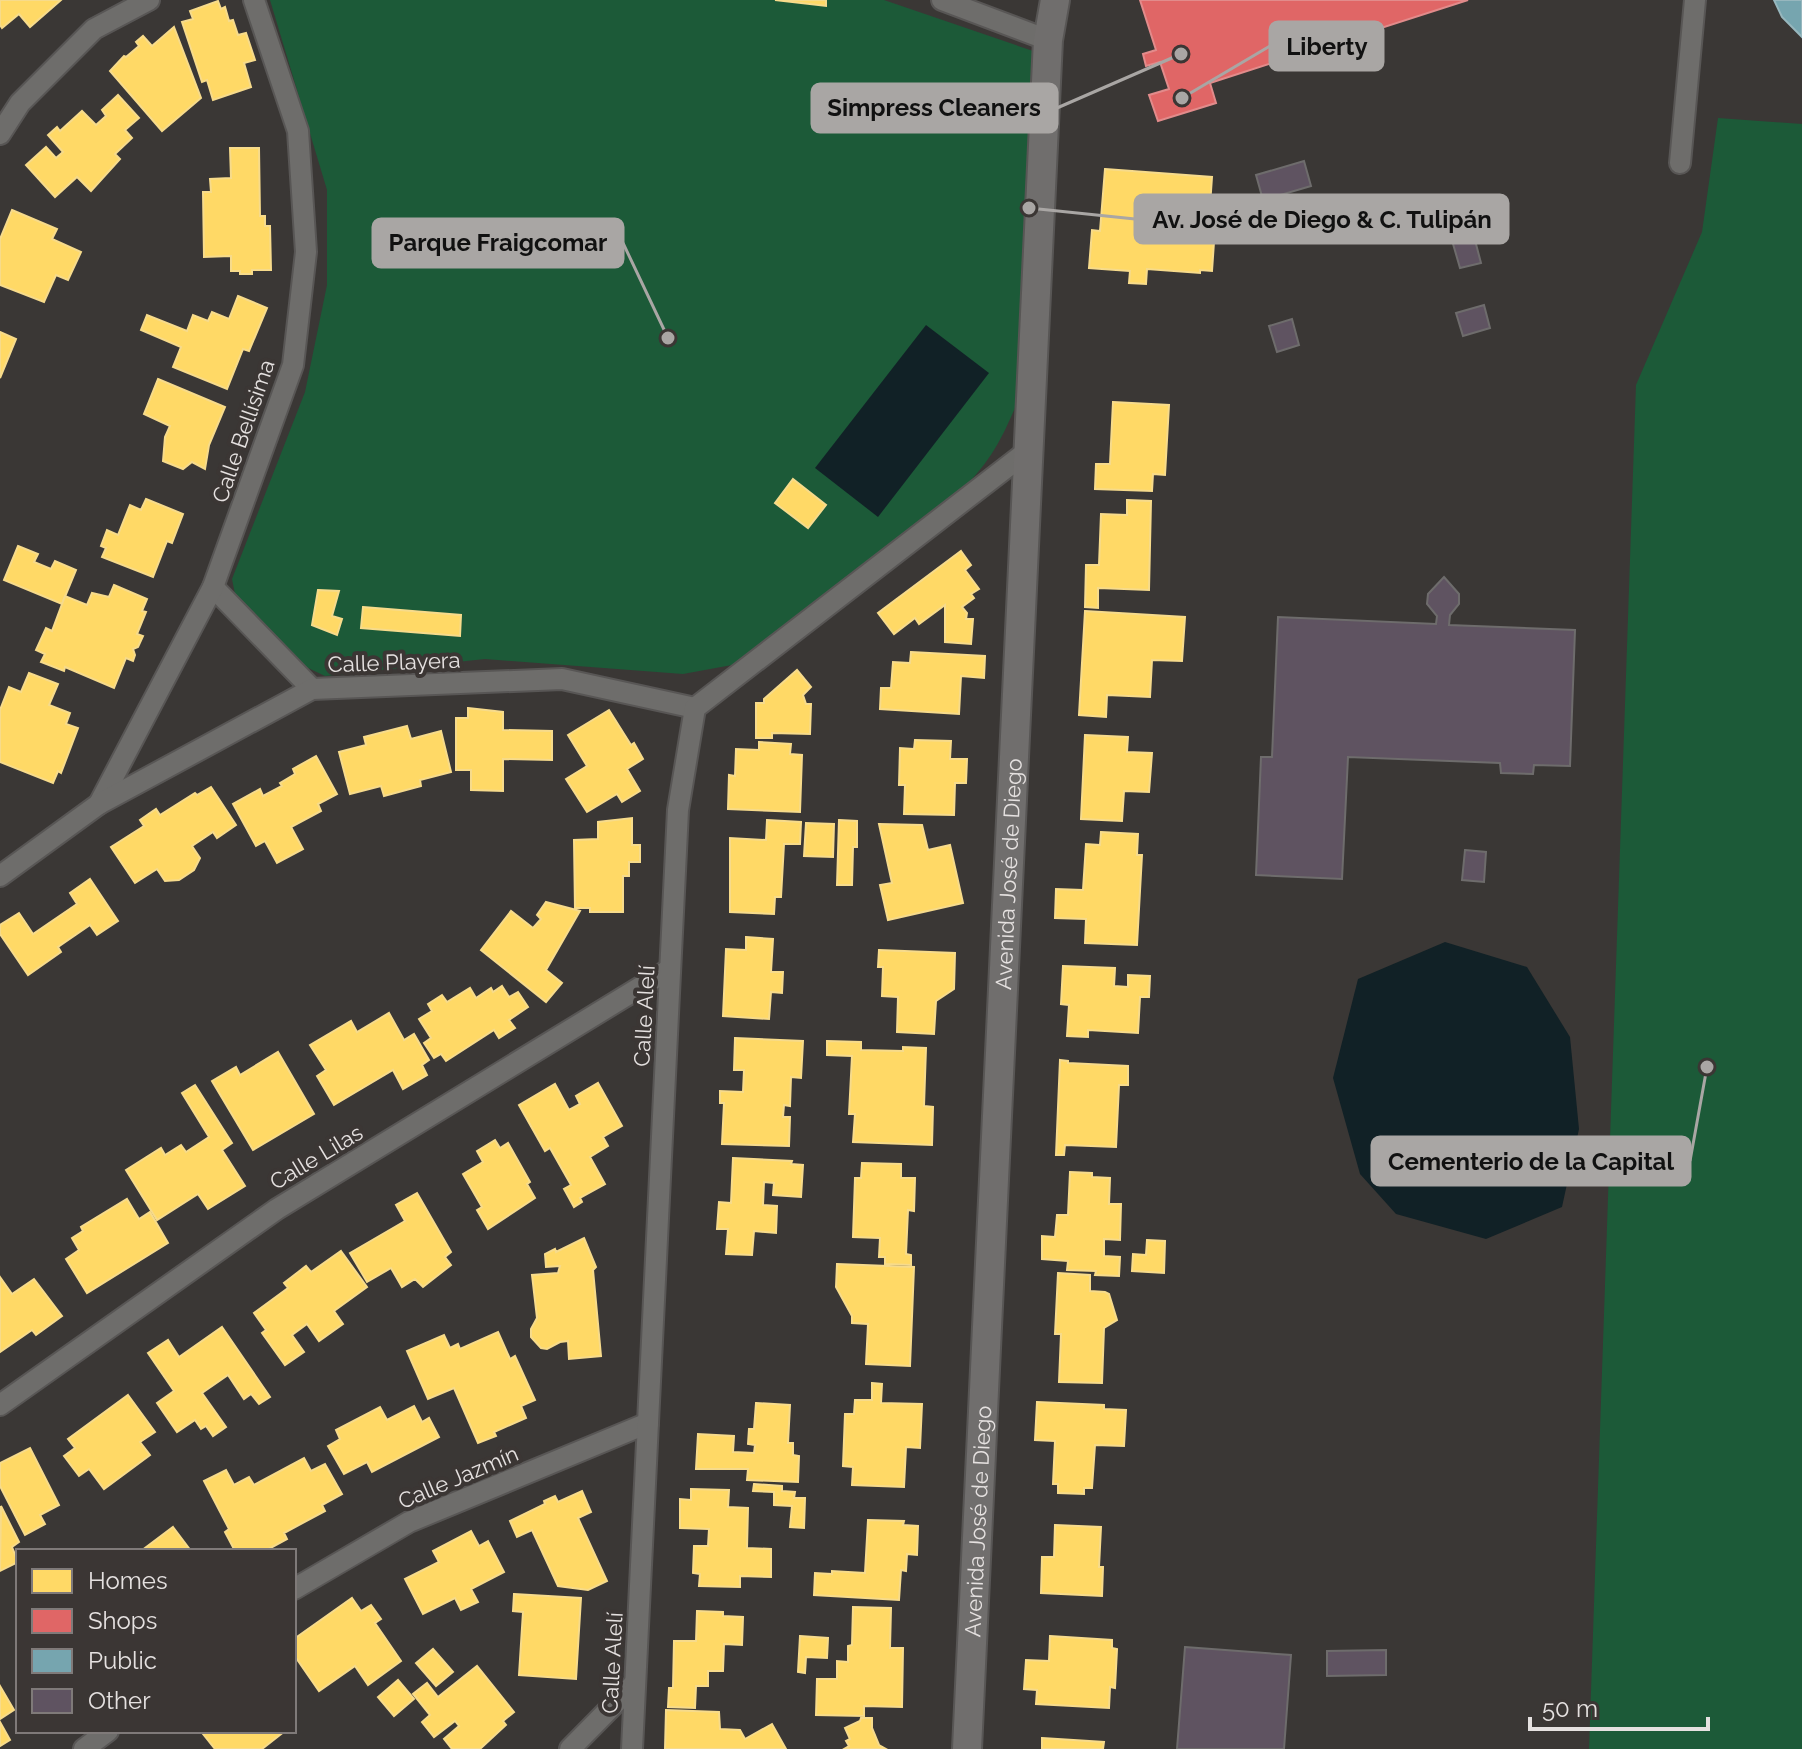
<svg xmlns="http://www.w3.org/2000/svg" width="1802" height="1749" viewBox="0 0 1802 1749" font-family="Raleway,sans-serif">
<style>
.green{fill:#1c5a38}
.water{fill:#112126}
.homes{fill:#ffd966;stroke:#f7db8b;stroke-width:2}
.shops{fill:#e06666;stroke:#e28b8b;stroke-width:2}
.public{fill:#76a5af;stroke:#97b7be;stroke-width:2}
.building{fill:#5f5361;stroke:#6e6c6c;stroke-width:2}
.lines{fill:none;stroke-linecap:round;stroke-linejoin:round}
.street-casing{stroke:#585655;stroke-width:24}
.secondary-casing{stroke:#585655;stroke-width:32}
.street{stroke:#6e6d6b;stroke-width:20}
.secondary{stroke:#706e6d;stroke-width:28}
.labels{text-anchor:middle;stroke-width:8;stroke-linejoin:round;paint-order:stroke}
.street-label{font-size:22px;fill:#e5e1e0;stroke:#3b3634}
.leader{fill:none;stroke:#a9a6a4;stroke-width:3}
.callout-dot{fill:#a9a6a4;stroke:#3b3634;stroke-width:3}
.callout{fill:#a9a6a4;stroke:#a9a6a4;stroke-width:3}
.callout-label{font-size:24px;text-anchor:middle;font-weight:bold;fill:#111}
</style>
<rect width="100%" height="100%" fill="#3a3735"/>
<g class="green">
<path d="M270,0H884L1033,51L1017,403C1001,441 991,460 962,490L732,665L683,674L485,659L325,676L306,667L235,594L232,579L305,392L327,285V190Z"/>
<polygon points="1718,118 1802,124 1802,1749 1589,1749 1636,385 1702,232"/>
</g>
<g class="water">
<polygon points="926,325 989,373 878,517 815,468"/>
<polygon points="1445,942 1527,967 1570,1037 1579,1129 1562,1207 1486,1239 1396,1214 1360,1174 1333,1078 1358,979"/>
</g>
<g class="homes">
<polygon points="0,0 61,0 30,27 19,14 2,28 0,25"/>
<polygon points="775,0 826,0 826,6"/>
<polygon points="218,1 221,9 225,7 229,21 233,20 238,35 246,33 255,60 244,63 251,87 213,100 207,80 202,82 182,22 193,19 190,11"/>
<polygon points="174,27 201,98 162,131 110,71 124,56 126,57 139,46 136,42 143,36 152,46"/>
<polygon points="118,95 139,118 125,130 132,138 115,154 120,159 91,191 77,177 55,197 26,165 46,147 56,158 63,152 48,135 57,127 60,131 82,111 96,125 106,116 102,110"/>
<polygon points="230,148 259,148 260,216 265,216 265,226 270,226 271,270 252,270 252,274 240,274 240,271 231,271 231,256 204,257 203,192 211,192 210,179 231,178"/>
<polygon points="1105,169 1212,177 1208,234 1203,234 1203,241 1214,242 1212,271 1200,270 1200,273 1147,269 1146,284 1129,283 1130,271 1089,268 1092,230 1100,231"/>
<polygon points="12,210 57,229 52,239 81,252 68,280 56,275 44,302 0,285 0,239"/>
<polygon points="238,296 267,308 249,351 243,349 227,389 173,367 181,347 141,330 147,315 187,331 193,315 208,321 212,312 229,319"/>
<polygon points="0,332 16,339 0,378"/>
<polygon points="158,379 225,407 209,445 205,469 192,462 183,469 163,461 165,437 170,426 144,414"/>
<polygon points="1113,402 1169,405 1165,475 1153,474 1152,491 1095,489 1096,464 1110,464"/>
<polygon points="793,479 826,505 808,528 775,503"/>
<polygon points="146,499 183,514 172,543 167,541 153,577 102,557 106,548 101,546 107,530 118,535 130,505 141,510"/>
<polygon points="1127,500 1151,501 1149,590 1098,588 1098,608 1085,607 1086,565 1099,565 1101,514 1127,515"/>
<polygon points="18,546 38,554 34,562 51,569 55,561 76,570 62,604 4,580"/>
<polygon points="961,551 971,565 965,570 979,589 971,594 974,598 962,607 967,613 966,619 973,619 971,644 945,642 945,605 919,624 915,618 894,634 878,613"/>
<polygon points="114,585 147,599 142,611 146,612 137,634 143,636 138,647 133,649 135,655 133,661 126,658 114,688 65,667 64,671 41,662 45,654 36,650 46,628 52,631 65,596 87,605 92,593 109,597"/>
<polygon points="318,590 339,591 332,616 342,619 337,635 312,625"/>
<polygon points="363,607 461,615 460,636 361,628"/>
<polygon points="1085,611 1185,617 1182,661 1152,660 1150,697 1107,695 1106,717 1079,715"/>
<polygon points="911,652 985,656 984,678 961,676 959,714 880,709 881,688 891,688 893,662 910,663"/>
<polygon points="797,670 811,687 803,695 806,704 811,704 810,734 772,733 772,738 756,738 756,703 764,703 764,699"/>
<polygon points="29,673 58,684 49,705 70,713 66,724 78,728 61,773 58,771 53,783 0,762 0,710 9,687 21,692"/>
<polygon points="468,708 503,712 503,730 552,731 552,760 503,759 503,791 471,790 471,770 456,770 456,718 468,718"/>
<polygon points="609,710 631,745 634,743 643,759 627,769 640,791 622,802 617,794 587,812 566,779 587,766 568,735"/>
<polygon points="407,726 411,739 441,731 451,772 420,780 421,786 384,796 381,786 350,794 339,752 366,745 364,737"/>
<polygon points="1085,735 1128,737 1127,752 1152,753 1149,792 1124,791 1122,821 1081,819"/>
<polygon points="915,740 951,741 950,759 967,759 966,783 955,783 954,815 904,814 905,785 899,785 900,748 914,749"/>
<polygon points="759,742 791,744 790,754 802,755 800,812 728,809 729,775 735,776 736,749 759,750"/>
<polygon points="316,756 337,794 318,804 321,811 291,827 303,849 277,863 265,841 256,846 233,804 260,789 263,796 282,786 280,783 295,774 293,769"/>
<polygon points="211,787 236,825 217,838 213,832 192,846 200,858 194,870 179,880 165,881 157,869 135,883 111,847 144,826 140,820 156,809 160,815 195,793 197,795"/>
<polygon points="632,818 632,845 640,845 640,862 629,862 629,876 623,876 623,912 590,912 590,908 575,908 574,840 598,839 598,822"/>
<polygon points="767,820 801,822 800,844 784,844 781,897 775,897 774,914 730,912 730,838 766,840"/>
<polygon points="839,820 857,821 857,847 853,847 852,885 837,885"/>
<polygon points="806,823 834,824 833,857 804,856"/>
<polygon points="879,824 922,825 928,850 950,845 963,903 888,920 880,885 892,883"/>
<polygon points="1101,832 1138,834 1137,855 1142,855 1137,945 1085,943 1086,919 1055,918 1056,889 1083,890 1086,844 1100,845"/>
<polygon points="90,879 118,921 97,935 90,925 58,947 61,952 28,975 0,934 0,925 19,913 33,934 77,904 70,893"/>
<polygon points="546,902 580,911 546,970 562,983 546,1002 481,950 511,911 533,928 541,919 537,915"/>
<polygon points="746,937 773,939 771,972 783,972 782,993 771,992 769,1019 723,1016 726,949 746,950"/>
<polygon points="879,950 955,953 954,989 936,1001 934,1034 897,1032 898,997 882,996 883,967 878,967"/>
<polygon points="1063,966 1115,968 1114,986 1128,987 1128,975 1150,976 1149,997 1140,997 1138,1033 1088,1030 1088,1037 1067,1036 1069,1005 1061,1004"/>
<polygon points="502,986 509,997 518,992 528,1007 509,1020 515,1028 499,1038 494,1030 446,1061 441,1054 434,1058 424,1043 431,1038 419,1019 432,1011 428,1004 442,995 447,1002 470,988 476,998 491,988 493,992"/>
<polygon points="389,1013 404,1040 414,1034 429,1060 422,1065 427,1075 403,1089 393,1070 334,1105 317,1076 326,1070 310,1045 351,1021 357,1032"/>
<polygon points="735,1038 803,1041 801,1078 791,1077 790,1106 784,1105 783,1117 790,1117 789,1146 722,1144 724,1103 720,1103 720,1091 743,1092 744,1070 734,1070"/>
<polygon points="827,1041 861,1042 861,1050 903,1051 903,1047 926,1048 924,1106 933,1107 932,1145 853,1142 855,1114 849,1114 852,1056 827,1055"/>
<polygon points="278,1052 314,1114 253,1150 212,1081 236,1067 240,1075"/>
<polygon points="1060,1060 1068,1061 1068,1063 1128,1066 1128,1085 1119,1085 1116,1147 1065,1145 1064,1155 1056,1155"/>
<polygon points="598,1083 622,1126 603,1137 608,1146 590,1157 605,1184 580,1198 582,1202 574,1207 564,1189 571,1185 550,1148 545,1151 519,1105 555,1084 569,1110 580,1104 576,1096"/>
<polygon points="195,1085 232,1143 222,1150 245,1186 208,1209 198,1194 157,1220 126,1170 161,1148 165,1155 181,1145 186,1152 209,1137 182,1093"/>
<polygon points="495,1140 500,1148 508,1143 530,1182 527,1184 535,1198 488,1229 477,1210 482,1207 463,1174 483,1162 477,1151"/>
<polygon points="733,1158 792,1161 791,1164 803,1165 801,1197 773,1195 774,1183 764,1182 763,1205 777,1206 776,1233 754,1231 752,1255 726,1254 728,1229 717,1229 719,1202 731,1203"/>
<polygon points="862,1163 901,1164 901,1178 915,1178 914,1211 908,1210 906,1254 911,1255 911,1265 885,1264 885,1257 879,1257 880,1238 853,1237 855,1178 861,1178"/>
<polygon points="1070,1172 1092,1173 1092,1177 1110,1178 1109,1204 1121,1204 1120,1240 1104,1239 1104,1256 1120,1257 1119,1276 1095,1275 1096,1271 1067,1270 1068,1261 1042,1259 1042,1236 1055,1237 1057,1215 1068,1215"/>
<polygon points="417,1193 451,1252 445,1257 451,1265 423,1287 415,1279 402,1287 391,1268 367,1282 350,1253 405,1221 396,1205"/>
<polygon points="127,1199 139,1219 150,1212 168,1243 87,1293 66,1259 79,1250 72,1238 83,1231 81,1227"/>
<polygon points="584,1238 596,1267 593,1270 601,1356 569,1359 568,1341 560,1342 547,1349 541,1348 531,1337 531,1329 537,1318 532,1275 558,1273 560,1266 546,1267 545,1254 555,1249 556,1252"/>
<polygon points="1147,1240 1165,1241 1164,1273 1132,1271 1133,1254 1146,1255"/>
<polygon points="341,1251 367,1287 334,1311 343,1324 319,1341 307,1324 292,1335 304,1352 285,1365 262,1333 266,1330 254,1313 288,1288 284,1283 306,1266 311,1272"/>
<polygon points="837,1264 914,1267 910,1366 866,1364 868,1324 852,1323 852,1316 836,1287"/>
<polygon points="1058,1273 1090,1275 1090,1291 1105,1292 1109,1294 1117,1320 1104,1328 1102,1383 1059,1382 1061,1334 1055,1334"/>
<polygon points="0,1277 12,1294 34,1279 62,1316 36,1335 32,1330 0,1352"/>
<polygon points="222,1327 270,1397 259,1404 251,1394 244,1399 228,1375 202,1393 226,1427 213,1436 206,1426 201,1429 195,1420 177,1432 157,1403 174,1391 148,1353 168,1340 179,1357"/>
<polygon points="498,1332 510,1359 515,1356 535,1400 521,1406 526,1418 494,1432 496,1436 478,1443 454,1388 428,1399 407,1351 444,1335 450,1348 458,1344 460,1349"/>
<polygon points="872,1383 882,1384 881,1403 922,1404 920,1448 906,1447 904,1487 852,1485 853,1467 843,1466 845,1414 854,1414 855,1400 872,1400"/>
<polygon points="128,1395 155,1432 140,1442 150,1455 104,1489 89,1469 79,1476 64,1456 75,1448 68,1439"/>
<polygon points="1037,1402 1104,1405 1104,1409 1126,1410 1124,1446 1095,1445 1092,1488 1084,1488 1084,1494 1058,1493 1058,1484 1053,1484 1055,1441 1035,1440"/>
<polygon points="756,1403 790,1405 788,1443 793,1443 793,1455 799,1456 798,1482 747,1480 748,1469 696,1469 698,1434 734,1436 733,1452 754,1453 755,1445 748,1444 749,1429 754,1429"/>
<polygon points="414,1406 422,1422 429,1418 439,1437 372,1472 367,1462 344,1474 328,1446 340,1439 336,1430 380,1407 387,1420"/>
<polygon points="30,1448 59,1505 40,1515 45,1524 25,1535 0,1486 0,1463"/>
<polygon points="304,1458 311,1471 325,1464 342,1494 322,1505 325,1511 284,1533 287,1539 265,1551 235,1551 225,1532 229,1529 204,1481 226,1470 234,1485 249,1477 254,1485"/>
<polygon points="754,1484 782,1486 782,1491 795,1492 794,1498 805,1498 804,1528 790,1527 792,1506 774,1505 774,1492 753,1491"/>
<polygon points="691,1489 729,1490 728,1507 748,1508 747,1548 771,1549 771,1577 740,1576 740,1587 699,1586 700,1574 693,1573 694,1546 708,1546 709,1529 680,1528 680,1499 691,1500"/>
<polygon points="582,1491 591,1512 578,1518 607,1581 588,1590 558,1586 532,1530 517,1537 510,1521 545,1504 544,1501 555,1496 558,1502"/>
<polygon points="1,1506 19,1542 12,1547 18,1562 0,1571"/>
<polygon points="868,1520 904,1521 903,1525 918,1526 917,1555 907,1554 906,1571 901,1570 899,1600 814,1595 815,1573 832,1574 832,1571 865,1573"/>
<polygon points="1055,1525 1101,1527 1099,1567 1103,1567 1102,1596 1041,1593 1042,1557 1054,1557"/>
<polygon points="173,1527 191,1551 141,1551"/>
<polygon points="471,1531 479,1546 488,1541 504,1572 471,1589 478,1602 461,1610 455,1598 423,1614 405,1579 439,1562 433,1551"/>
<polygon points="514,1594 581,1598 576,1679 519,1675 523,1612 513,1611"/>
<polygon points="352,1598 361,1611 371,1605 381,1619 375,1623 401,1661 368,1685 355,1666 319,1691 294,1655 294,1639"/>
<polygon points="853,1607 891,1608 890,1648 903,1648 902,1707 864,1706 864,1716 816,1715 817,1679 837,1679 837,1661 848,1662 848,1646 852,1645"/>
<polygon points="697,1611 723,1612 723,1616 743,1617 742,1645 724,1644 723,1671 708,1671 708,1686 696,1686 695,1708 668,1707 669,1688 673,1688 674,1641 696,1641"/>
<polygon points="800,1636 828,1638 827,1658 806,1657 805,1673 798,1672"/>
<polygon points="1050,1636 1112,1640 1112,1648 1117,1649 1115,1688 1110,1687 1109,1708 1036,1704 1037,1690 1024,1689 1026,1660 1049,1661"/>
<polygon points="433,1649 453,1672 436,1686 416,1663"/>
<polygon points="477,1666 514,1712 503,1721 506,1725 480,1749 452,1749 444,1739 459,1726 455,1721 434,1737 422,1722 430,1715 413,1694 427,1683 438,1697"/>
<polygon points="398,1680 414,1699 394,1716 378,1697"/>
<polygon points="0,1686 14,1710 0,1719"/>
<polygon points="666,1710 719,1712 720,1729 740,1730 745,1739 772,1724 786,1749 665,1749"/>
<polygon points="861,1718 872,1718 872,1728 879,1745 886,1749 844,1749 849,1746 846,1741 850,1739 845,1728 860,1721"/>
<polygon points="0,1722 10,1740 0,1746"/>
<polygon points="207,1731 285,1731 262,1749 215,1749 203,1734"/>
<polygon points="1042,1738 1104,1742 1103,1749 1042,1749"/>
</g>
<polygon class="shops" points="1140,0 1468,0 1210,83 1216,103 1158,121 1149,95 1169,89 1160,62 1146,66 1143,54 1156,50"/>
<polygon class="public" points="1774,0 1802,0 1802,37 1782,17"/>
<g class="building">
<polygon points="1304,161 1311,186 1263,200 1256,175"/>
<polygon points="1471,225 1481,263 1460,268 1449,230"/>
<polygon points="1484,305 1490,328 1463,336 1456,313"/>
<polygon points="1292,319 1299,345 1277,352 1269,326"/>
<polygon points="1444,577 1459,594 1459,604 1450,615 1449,625 1575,630 1570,766 1534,765 1533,774 1501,773 1500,763 1348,757 1342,879 1256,875 1261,757 1272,757 1278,617 1436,624 1437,616 1427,604 1428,594"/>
<polygon points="1465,850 1486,852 1484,882 1462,880"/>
<polygon points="1185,1647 1291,1655 1284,1749 1177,1749"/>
<polygon points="1386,1650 1386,1675 1327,1676 1327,1651"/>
</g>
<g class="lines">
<g class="street-casing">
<g id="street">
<polyline points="942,0 1048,40"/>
<polyline points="0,134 20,103 94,29 149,0"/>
<polyline points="1680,163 1695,0"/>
<polyline points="213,587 312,689"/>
<polyline points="99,804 213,587 293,365 306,252 298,131 254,0"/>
<polyline points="0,876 99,804 312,689 562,679 695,708"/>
<polyline points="0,1405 277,1209 670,969"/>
<polyline points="294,1589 409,1522 648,1423"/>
<polyline points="84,1749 108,1731"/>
<polyline points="570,1749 635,1683"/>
<polyline points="632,1749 678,810 695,708 1029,450"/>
</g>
</g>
<g class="secondary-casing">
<g id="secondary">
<path id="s1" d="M967,1749L1048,40L1055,0"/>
</g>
</g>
<use href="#street" class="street"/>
<use href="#secondary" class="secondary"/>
</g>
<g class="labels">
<g class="street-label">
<text transform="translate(243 431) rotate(-71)" y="8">Calle Bellísima</text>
<text transform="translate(394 662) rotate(-2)" y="8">Calle Playera</text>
<text dy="8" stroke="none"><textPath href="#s1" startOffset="876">Avenida José de Diego</textPath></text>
<text transform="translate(644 1016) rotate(-87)" y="8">Calle Alelí</text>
<text transform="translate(316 1157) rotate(-31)" y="8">Calle Lilas</text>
<text transform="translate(458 1477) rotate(-23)" y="8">Calle Jazmín</text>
<text dy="8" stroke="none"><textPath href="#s1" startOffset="228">Avenida José de Diego</textPath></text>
<text transform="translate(612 1663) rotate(-87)" y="8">Calle Alelí</text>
</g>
</g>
<path class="leader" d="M1182 98L1270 46M1181 54L1057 108M1029 208L1135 219M668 338L623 243M1707 1067L1690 1161"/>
<g class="callout-dot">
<circle cx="1182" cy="98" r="8"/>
<circle cx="1181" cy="54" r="8"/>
<circle cx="1029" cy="208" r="8"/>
<circle cx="668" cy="338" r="8"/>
<circle cx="1707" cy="1067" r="8"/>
</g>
<g class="callout">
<rect x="1270" y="22" width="113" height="48" rx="8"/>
<rect x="812" y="84" width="245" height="48" rx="8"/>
<rect x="1135" y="195" width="373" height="48" rx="8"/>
<rect x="373" y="219" width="250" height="48" rx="8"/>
<rect x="1372" y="1137" width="318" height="48" rx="8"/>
</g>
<g class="callout-label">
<text x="1327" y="55">Liberty</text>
<text x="934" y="116">Simpress Cleaners</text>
<text x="1322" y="228">Av. José de Diego &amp; C. Tulipán</text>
<text x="498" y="251">Parque Fraigcomar</text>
<text x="1531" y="1170">Cementerio de la Capital</text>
</g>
<rect x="16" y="1549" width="280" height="184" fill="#3b3634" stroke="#7f7a79" stroke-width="2"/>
<rect x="32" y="1569" width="40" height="24" fill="#ffd966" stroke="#7f7a79" stroke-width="2"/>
<text x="88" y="1589" font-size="24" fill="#e5e1e0">Homes</text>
<rect x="32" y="1609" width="40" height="24" fill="#e06666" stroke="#7f7a79" stroke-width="2"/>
<text x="88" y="1629" font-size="24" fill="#e5e1e0">Shops</text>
<rect x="32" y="1649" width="40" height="24" fill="#76a5af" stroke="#7f7a79" stroke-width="2"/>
<text x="88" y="1669" font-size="24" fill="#e5e1e0">Public</text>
<rect x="32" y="1689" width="40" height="24" fill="#5f5361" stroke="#7f7a79" stroke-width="2"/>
<text x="88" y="1709" font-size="24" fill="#e5e1e0">Other</text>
<path d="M1530 1717v12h178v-12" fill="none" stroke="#e5e1e0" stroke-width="4"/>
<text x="1542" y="1717" font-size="24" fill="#e5e1e0" stroke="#3b3634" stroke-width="6" paint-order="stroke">50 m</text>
</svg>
